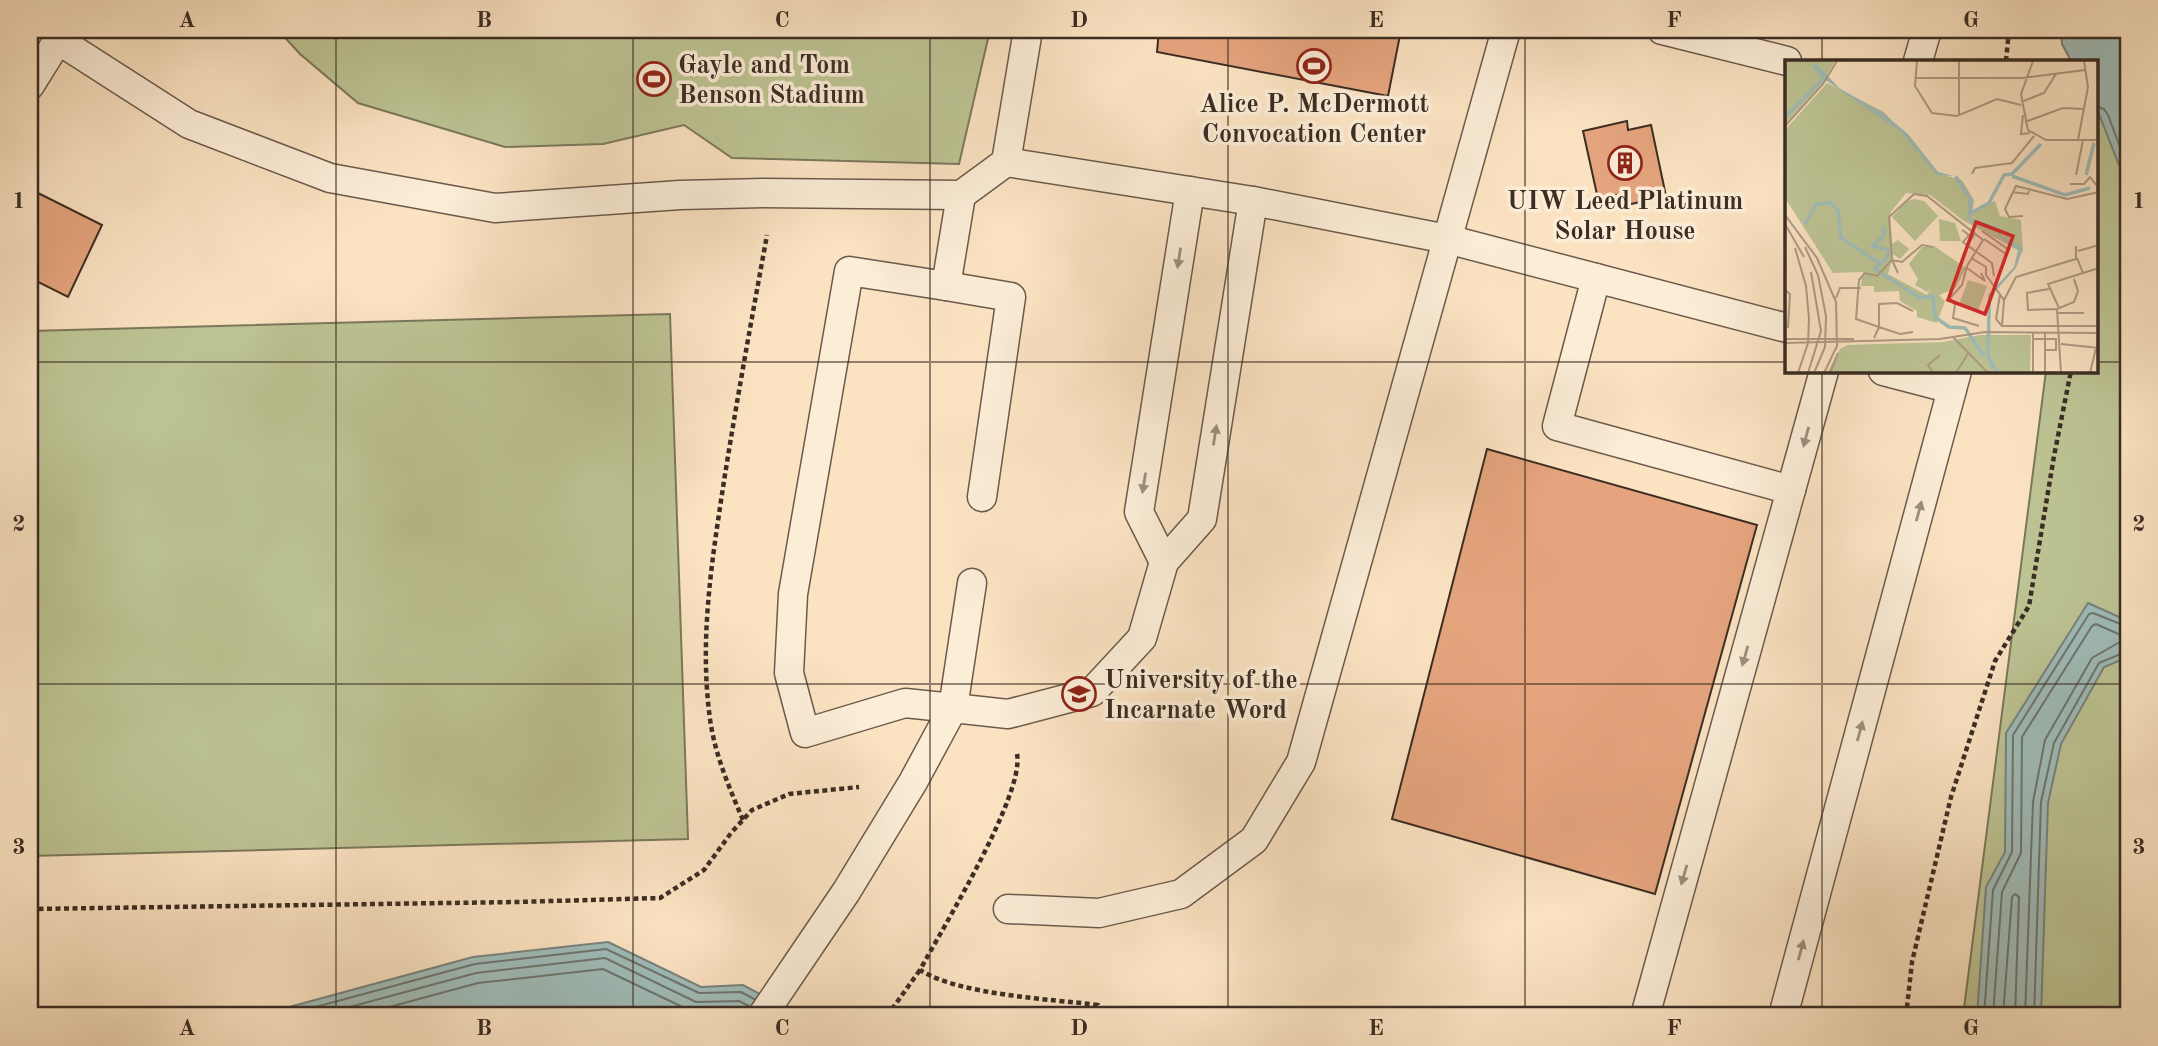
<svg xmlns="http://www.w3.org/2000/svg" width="2158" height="1046" viewBox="0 0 2158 1046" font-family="'Old Standard TT',serif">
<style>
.green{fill:#bdc494;stroke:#7c785c;stroke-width:2}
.water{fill:#a0bdba;stroke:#78837e;stroke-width:2}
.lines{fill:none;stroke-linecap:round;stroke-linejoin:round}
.shore{stroke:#6e756f;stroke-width:2}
.building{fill:#e5a47d;stroke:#3b2d24;stroke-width:2}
.service-casing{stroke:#6b5a4c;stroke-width:31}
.path{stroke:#3b2d24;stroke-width:4.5;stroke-dasharray:5 3.5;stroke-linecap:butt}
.service{stroke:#fcedd7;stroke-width:28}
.oneway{fill:#9c8d7e}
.grid{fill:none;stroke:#3b2d24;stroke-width:2;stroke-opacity:0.55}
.labels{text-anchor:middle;stroke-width:7;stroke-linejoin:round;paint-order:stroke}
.poi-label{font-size:26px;font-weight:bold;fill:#3b2d24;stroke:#fcedd7;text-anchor:start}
.inset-river{fill:none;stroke:#a0bdba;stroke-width:3.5}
.inset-road{fill:none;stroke:#ae9a83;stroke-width:2}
.view{fill:#d62828;fill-opacity:0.15;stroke:#d62828;stroke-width:3.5}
.inset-edge{fill:none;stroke:#3b2d24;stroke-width:3.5}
.neatline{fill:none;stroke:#3b2d24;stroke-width:2.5}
.grid-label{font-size:23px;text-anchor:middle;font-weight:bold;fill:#3b2d24}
</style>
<rect width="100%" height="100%" fill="#fbe3c2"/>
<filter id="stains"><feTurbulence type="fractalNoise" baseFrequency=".00286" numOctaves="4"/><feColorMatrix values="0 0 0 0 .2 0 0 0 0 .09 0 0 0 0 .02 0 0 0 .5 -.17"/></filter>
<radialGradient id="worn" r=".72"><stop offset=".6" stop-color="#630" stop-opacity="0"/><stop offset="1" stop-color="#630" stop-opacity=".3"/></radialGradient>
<g class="green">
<polygon points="278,30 990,30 959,164 732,158 684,125 603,144 505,147 358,103 300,54"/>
<polygon points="2128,30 2128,1016 1963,1016 2046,371 2097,371 2097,61"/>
<polygon points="670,314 688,839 30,856 30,331"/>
</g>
<g class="water">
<polygon points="2061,30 2128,30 2128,188 2097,109 2097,61 2071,61 2062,44"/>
<polygon points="2088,603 2128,621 2128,657 2104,667 2061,744 2048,803 2041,1016 1977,1016 1986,887 2005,852 2006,733"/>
<polygon points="608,942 701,987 743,985 801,1016 567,1016 558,1013 528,1016 256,1016 473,957"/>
</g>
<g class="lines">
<g class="shore">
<polyline points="2097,107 2104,109 2108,115 2128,168"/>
<polyline points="282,1016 475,964 606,949 699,993 741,992 754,999"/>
<polyline points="316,1016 476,973 605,958 696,1002 739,1001 749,1006"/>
<polyline points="356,1016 478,983 603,969 693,1012 736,1012 746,1016"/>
<polyline points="1984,1016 1993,890 2012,852 2013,735 2089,614 2093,613 2128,627"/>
<polyline points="1993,1016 2002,892 2021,853 2022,737 2092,626 2096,624 2123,636 2125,639 2092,658 2045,740 2033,802 2025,1016"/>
<polyline points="2003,1016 2012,897 2015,894 2019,897 2015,1016"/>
<polyline points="2034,1016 2041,802 2054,743 2099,663 2128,651"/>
</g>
</g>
<g class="building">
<polygon points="1159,30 1401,30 1388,96 1157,52"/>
<polygon points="1627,121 1628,130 1651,125 1666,196 1618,207 1616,195 1598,199 1583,131"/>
<polygon points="30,189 102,225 68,297 30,278"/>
<polygon points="1487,449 1757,525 1655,894 1392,819"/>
</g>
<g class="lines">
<g class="service-casing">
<g id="service">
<polyline points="1662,30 1787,61"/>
<polyline points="1918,61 1927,30"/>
<polyline points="30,85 58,40 189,124 330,178 495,208 680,195 764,193 961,195 1006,162 1028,30"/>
<polyline points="1006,162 1253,201 1447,239 1787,328"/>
<polyline points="961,195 946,286 849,271 793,594 789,673 805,733 905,703 953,708 972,583"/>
<polyline points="1596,278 1557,426 1791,490"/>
<polyline points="946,286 1011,297 982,497"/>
<polyline points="1883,371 1952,389"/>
<polyline points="1164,562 1139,512 1190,191"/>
<polyline points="1008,909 1099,913 1181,894 1254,840 1301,762 1506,30"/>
<polyline points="762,1016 846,892 913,782 953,708 1008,714 1092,692 1142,638 1164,562 1202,519 1253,201"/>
<polyline points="1645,1016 1824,371"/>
<polyline points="1783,1016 1957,371"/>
</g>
</g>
<g class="path">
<polyline points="2006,61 2009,30"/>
<path d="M1017,754C1025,794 942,929 920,970C959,995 1050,999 1098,1005L1100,1016"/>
<path d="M743,820C729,787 715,755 710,719C699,639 712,560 724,481C737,399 752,317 767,235"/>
<polyline points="30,909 516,902 660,898 704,870 731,833 752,810 789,794 859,787"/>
<polyline points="887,1016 920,970"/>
<polyline points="1906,1016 1912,962 1951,797 1995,661 2029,606 2054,456 2071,371"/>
</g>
<use href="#service" class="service"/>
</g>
<defs><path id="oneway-solid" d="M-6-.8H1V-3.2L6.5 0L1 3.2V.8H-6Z" transform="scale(1.75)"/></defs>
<g class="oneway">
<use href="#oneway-solid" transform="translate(1179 258) rotate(99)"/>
<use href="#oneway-solid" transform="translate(1215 435) rotate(-81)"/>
<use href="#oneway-solid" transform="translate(1806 437) rotate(105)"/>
<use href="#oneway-solid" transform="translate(1144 483) rotate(99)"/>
<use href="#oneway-solid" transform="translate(1919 511) rotate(-75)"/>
<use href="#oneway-solid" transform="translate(1745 656) rotate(106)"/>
<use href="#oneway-solid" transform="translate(1860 731) rotate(-75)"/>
<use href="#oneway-solid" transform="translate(1684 875) rotate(106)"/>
<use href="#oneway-solid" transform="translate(1801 950) rotate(-75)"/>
</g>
<path class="grid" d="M336,30V1016M633,30V1016M930,30V1016M1228,30V1016M1525,30V1016M1822,30V61M30,362H1787M2097,362H2128M1822,371V1016M30,684H2128"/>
<defs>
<g id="stadium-ring" transform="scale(1.75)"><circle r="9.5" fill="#fcedd7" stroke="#8f2418" stroke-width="1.5"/><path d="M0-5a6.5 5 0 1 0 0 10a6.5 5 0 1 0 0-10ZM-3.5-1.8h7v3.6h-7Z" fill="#8f2418"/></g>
<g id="building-ring" transform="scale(1.75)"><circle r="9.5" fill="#fcedd7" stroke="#8f2418" stroke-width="1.5"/><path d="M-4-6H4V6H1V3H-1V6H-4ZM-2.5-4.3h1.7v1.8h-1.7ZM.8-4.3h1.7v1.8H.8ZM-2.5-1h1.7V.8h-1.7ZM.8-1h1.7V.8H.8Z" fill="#8f2418"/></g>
<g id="university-ring" transform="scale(1.75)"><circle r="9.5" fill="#fcedd7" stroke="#8f2418" stroke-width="1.5"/><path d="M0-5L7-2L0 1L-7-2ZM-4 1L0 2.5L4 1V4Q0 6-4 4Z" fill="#8f2418"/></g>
</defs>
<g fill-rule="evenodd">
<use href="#stadium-ring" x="1314" y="66"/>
<use href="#stadium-ring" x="654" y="79"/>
<use href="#building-ring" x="1625" y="163"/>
<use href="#university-ring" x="1079" y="694"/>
</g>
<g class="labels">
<g class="poi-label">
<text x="678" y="73">Gayle and Tom<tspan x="678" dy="30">Benson Stadium</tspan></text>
<text x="1314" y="112" text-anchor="middle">Alice P. McDermott<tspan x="1314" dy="30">Convocation Center</tspan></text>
<text x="1625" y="209" text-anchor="middle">UIW Leed Platinum<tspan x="1625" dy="30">Solar House</tspan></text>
<text x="1104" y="688">University of the<tspan x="1104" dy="30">Incarnate Word</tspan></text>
</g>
</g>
<g transform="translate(1785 60)">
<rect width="313" height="313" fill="#fbe3c2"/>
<path d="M0,1H50L36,25L0,64ZM42,23L99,52L155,114L177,120L189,140L188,150L210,141L215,156L236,160L238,193L179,161L145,135L121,133L105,153L107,184L113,180L124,189L115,199L108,194L103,214L142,235L145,229L142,232L130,225L133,219L124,204L137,187L149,186L181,208L171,228L154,235L160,241L152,263L132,257V251L115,241L114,231L89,232V226H76L78,212L48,213L0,138V70ZM130,139L139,141L153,156L130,181L107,157L122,141ZM154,159L170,163L176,181H155ZM183,220L202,226L193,251L174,245ZM195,275H246L245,313H42L55,289L63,285L158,282Z" fill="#bdc494"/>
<path d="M31,3L54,28L98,53L123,74L153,112L169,116L152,115L116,72L39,19L27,7ZM172,115L188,140L185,158L212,167L216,176L238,188L231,208L206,236L205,296L214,313L205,307L201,294L203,235L229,207L233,190L215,177L208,166H189L183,159V138L169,118Z" fill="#a0bdba"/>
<path class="inset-river" d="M0,57L39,18M301,115L309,83M227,116L280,135L305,128M184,154L204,143L219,115L227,114L256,84M20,164L31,144L46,143L53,150L56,178L96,204M98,166L99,175L88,186L103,190L102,198L90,209L135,238L148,236L150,257L164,267L180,268L199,296"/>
<path class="inset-road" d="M132,1L130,26L147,53L172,56L212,39L236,45M174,1V55M248,1L236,34L243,70L261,80H314M130,18H237L300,10M236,42L259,33L271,14M238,55L236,74L245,73M240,62L278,48L299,49M0,66L38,24L52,1M293,80L303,27L299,1M187,114L190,108L227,103L249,76M291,115L298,80M285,124H299L305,117L314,128M227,132L243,134L245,128M0,155L32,198L51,242L52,286L39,313M238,156L224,157L220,149L231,126L282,139L314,132M0,164L19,197M177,170L184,175L178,182L182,185M197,171L224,190L221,194L199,179M190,174L182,185L207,203L209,216M20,187L33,215L41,256L40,287L29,313M10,188L21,226L24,259L23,283L13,313M293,191L314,185M186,198L201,207V215L219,240L217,266H314M292,198L298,213L314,208M182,208L200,221L196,213M113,213L107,200L117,202L137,185L148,187M264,229L242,233L243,250L272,249L289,242L293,231L289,219M0,230L5,234L3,268M215,235L211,259L217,266M51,238L55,228H76M219,240L231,217L291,199V186M274,248L263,224L298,213M272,249L276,313M128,251L112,243L94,244V267L115,274L128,272M272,253H299M168,277L203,313M89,278L94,267L71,259L74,220L80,213L92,216L107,200L104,157L129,134L142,136L198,180L182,206L177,225L165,238L170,245L168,258L194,266M0,279H69M248,279H271V290H260M0,283L155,279L200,272L314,273M276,284L314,288M23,313L36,271L26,212M45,313L53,293M148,313L143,305L155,295M171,313L184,292M248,313V272M260,313V272M305,313L311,288"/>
<path class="view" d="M191,162L228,176L200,254L163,240Z"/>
<rect width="313" height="313" class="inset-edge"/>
</g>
<rect width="2158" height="1046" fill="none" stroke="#fbe3c2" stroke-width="77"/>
<rect x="38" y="38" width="2082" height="969" class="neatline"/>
<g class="grid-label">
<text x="187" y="27">A</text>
<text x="484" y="27">B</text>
<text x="782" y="27">C</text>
<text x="1079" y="27">D</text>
<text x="1376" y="27">E</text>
<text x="1674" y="27">F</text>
<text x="1971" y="27">G</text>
<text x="19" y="208">1</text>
<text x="2139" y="208">1</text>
<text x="19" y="531">2</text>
<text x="2139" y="531">2</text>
<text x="19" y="854">3</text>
<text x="2139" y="854">3</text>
<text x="187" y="1035">A</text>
<text x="484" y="1035">B</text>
<text x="782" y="1035">C</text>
<text x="1079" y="1035">D</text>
<text x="1376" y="1035">E</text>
<text x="1674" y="1035">F</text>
<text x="1971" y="1035">G</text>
</g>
<rect width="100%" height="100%" filter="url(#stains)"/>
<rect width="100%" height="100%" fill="url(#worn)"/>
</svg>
